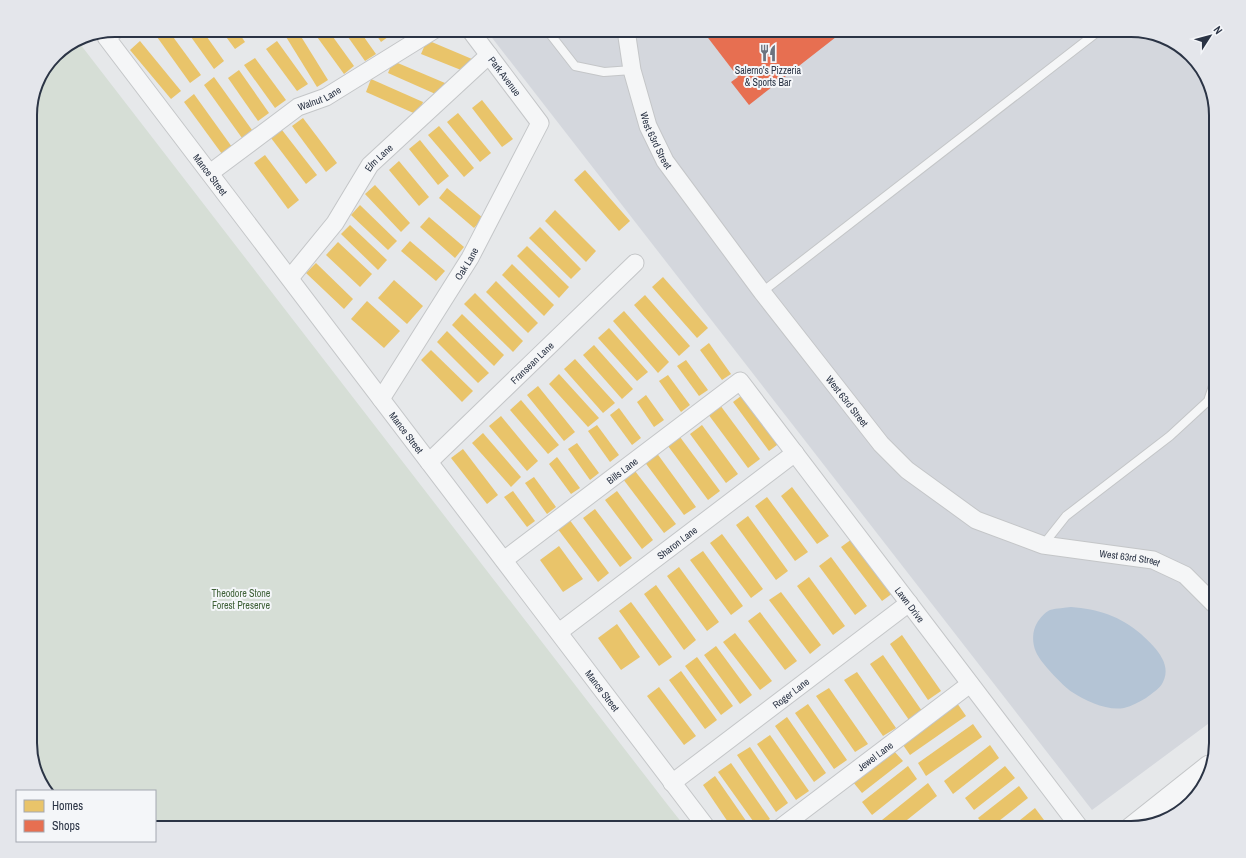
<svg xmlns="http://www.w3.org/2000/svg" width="1246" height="858" viewBox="0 0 1246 858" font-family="'Archivo Narrow',sans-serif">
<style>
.built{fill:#d4d7dd}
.green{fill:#d6ded6}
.water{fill:#b4c4d5}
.homes{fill:#e9c46a}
.shops{fill:#e76f51}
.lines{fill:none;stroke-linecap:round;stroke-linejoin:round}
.service-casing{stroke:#c4c6c8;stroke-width:10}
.minor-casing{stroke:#c4c6c8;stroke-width:19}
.tertiary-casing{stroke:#c4c6c8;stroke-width:23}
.service{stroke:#f5f6f7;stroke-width:8}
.minor{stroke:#f5f6f7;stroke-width:17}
.tertiary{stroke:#f5f6f7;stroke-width:21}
.labels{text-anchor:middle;stroke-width:4;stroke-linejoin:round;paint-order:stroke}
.poi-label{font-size:10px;fill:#2b3445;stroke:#f4f6f9}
.street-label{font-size:10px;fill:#2b3445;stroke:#f4f6f9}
.park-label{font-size:10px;fill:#3f6138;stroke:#f4f6f9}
.rim{fill:none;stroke:#2b3445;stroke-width:2}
</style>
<rect width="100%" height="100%" fill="#e6e8ea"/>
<polygon class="built" points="486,30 1131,30 1178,45 1205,73 1216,115 1216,718 1092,810"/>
<polygon class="green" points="77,40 667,804 686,828 155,828 155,791 47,791 41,785 30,748 30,110 37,83 55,55"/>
<path class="water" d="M1071,607C1098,609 1120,616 1141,634C1153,645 1173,663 1163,682C1160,689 1152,693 1146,698C1139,702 1132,706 1124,708C1107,711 1086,701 1072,692C1063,686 1040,662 1036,652C1032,643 1032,631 1037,623C1040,618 1045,612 1050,610C1057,608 1065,608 1071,607Z"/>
<g class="homes">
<polygon points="152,30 168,30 201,75 190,83"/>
<polygon points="186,30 202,30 224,61 214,69"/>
<polygon points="221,30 237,30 245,42 235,49"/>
<polygon points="286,30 297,30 328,80 317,87 283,32"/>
<polygon points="312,30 328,30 354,66 344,74"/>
<polygon points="343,30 359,30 376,54 365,61"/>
<polygon points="373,30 390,30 392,34 381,42"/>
<polygon points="427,40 472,59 466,72 421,54"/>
<polygon points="140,41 181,91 171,99 130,50"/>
<polygon points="277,41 308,84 297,91 266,49"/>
<polygon points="255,58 286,100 275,108 244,65"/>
<polygon points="393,61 445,83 440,96 388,73"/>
<polygon points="239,70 269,113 258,121 228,78"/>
<polygon points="214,77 252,130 242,138 204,85"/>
<polygon points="371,79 423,102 418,115 366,92"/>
<polygon points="194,94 232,147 222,154 184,102"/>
<polygon points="482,100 513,139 502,147 472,108"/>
<polygon points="458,113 491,153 480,162 447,122"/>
<polygon points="303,118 337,163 326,172 292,126"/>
<polygon points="439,126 474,168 464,177 428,135"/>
<polygon points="282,130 317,175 306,184 271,138"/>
<polygon points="420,140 449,176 438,185 409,149"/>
<polygon points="265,155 299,200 288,209 254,163"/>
<polygon points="399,161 429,197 419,206 389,170"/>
<polygon points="585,170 630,221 619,231 574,180"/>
<polygon points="375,185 410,223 401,232 365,194"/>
<polygon points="447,188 483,218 474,228 439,198"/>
<polygon points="360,205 397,241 388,250 351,215"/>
<polygon points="555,210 596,251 586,262 545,221"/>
<polygon points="429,217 464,247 455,258 420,227"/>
<polygon points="350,225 387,260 378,270 341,234"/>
<polygon points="540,227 581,269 571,279 529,238"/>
<polygon points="410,241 445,271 436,281 401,251"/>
<polygon points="338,242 372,274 360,287 326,255"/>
<polygon points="527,246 569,287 559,298 517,256"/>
<polygon points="316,263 353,299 344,309 306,273"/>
<polygon points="512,264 554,305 544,316 502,275"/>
<polygon points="663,277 708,328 697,338 652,287"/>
<polygon points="394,280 423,306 407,324 378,298"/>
<polygon points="496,281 538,323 528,333 486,292"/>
<polygon points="475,293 523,341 513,352 464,304"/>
<polygon points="645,295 690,346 679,356 634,305"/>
<polygon points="367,301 400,331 384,348 351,319"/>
<polygon points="624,311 669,362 658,373 613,321"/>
<polygon points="462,314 504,355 494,366 452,325"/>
<polygon points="609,328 648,372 637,381 598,338"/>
<polygon points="447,331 489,373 478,383 437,342"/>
<polygon points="709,343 731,374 722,380 700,350"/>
<polygon points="594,345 633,389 622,399 583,355"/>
<polygon points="431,350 473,391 462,402 421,360"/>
<polygon points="575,359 615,403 603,413 564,369"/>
<polygon points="686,360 708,390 699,396 677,366"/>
<polygon points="559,374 599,418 588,427 549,384"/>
<polygon points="668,375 690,405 681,412 659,381"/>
<polygon points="538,386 575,432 564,441 527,395"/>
<polygon points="745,393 781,442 769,451 733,402"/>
<polygon points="646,395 664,420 654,427 637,402"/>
<polygon points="521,400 559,445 548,454 510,410"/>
<polygon points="720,405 760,459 748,468 708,414"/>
<polygon points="619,408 641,438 632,445 610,415"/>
<polygon points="501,416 538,461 527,471 489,426"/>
<polygon points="597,425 619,455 610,462 588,431"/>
<polygon points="702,425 738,474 726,483 690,434"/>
<polygon points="483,433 521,477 511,487 472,443"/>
<polygon points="680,437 720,491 708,500 668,446"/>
<polygon points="577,443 599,473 590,480 568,449"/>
<polygon points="463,449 498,495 487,504 451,458"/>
<polygon points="656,452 696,507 684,515 644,461"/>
<polygon points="557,457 580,488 571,494 549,464"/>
<polygon points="635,471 676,524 664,533 623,479"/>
<polygon points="534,477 556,507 547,514 525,483"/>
<polygon points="792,487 829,536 817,544 781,496"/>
<polygon points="513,491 535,521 527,527 504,497"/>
<polygon points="617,491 653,540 642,549 605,500"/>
<polygon points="767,497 808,552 795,561 755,506"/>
<polygon points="595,509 632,558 620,567 583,518"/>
<polygon points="748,516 788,571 776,580 736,525"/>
<polygon points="569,519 609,573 598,582 557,528"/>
<polygon points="722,534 763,589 751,598 710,543"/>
<polygon points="852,539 893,593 882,601 841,547"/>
<polygon points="559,546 583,579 563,592 540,560"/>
<polygon points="703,551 743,606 731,615 690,560"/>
<polygon points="831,557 867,606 855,615 819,566"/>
<polygon points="679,567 719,622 707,631 667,576"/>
<polygon points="809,577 845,626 833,635 797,586"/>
<polygon points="656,585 696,640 684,650 644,594"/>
<polygon points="781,592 821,645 810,654 769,600"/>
<polygon points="631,602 672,657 659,666 619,611"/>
<polygon points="760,612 797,661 785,670 748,621"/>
<polygon points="617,624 640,657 621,670 598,638"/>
<polygon points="735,633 772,681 760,690 723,642"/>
<polygon points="902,635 941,691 928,700 890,644"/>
<polygon points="716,646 752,695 740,704 704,655"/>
<polygon points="883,655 922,711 909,720 870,664"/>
<polygon points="697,657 733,706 721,715 685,666"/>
<polygon points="681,671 717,720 705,729 669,680"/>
<polygon points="857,672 896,728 883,736 844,680"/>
<polygon points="659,687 696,736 684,745 647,696"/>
<polygon points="829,688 868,744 855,752 816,696"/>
<polygon points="957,703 966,716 910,755 901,742"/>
<polygon points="808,704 847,760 834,769 795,713"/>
<polygon points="787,717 826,773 814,782 775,726"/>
<polygon points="973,724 982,737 926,776 918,763"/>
<polygon points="770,735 809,791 796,800 757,744"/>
<polygon points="990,745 999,758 953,794 944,781"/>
<polygon points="750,747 788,803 776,812 737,755"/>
<polygon points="893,750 903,761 862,793 853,782"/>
<polygon points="731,763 770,819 758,828 718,772"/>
<polygon points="908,766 917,779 872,815 862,802"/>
<polygon points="1005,766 1015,778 974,810 965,798"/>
<polygon points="715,776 751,828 732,828 703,785"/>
<polygon points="928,783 937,796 897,828 889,828 882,820"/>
<polygon points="1019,786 1028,798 990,828 986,828 978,818"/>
<polygon points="1035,808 1044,820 1034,828 1010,828"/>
</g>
<polygon class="shops" points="702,30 845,30 749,105 731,82 738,77"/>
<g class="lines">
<g class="service-casing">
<g id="service">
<polyline points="547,30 575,66 604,72 632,70"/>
<polyline points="762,292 1100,30"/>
<polyline points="1043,545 1066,516 1170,436 1208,401 1216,377"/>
</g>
</g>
<g class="minor-casing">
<g id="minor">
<path id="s1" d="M116,30L106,37L707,828"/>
<path id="s2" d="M626,30L632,70L648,126L665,161L762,292L881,444L907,470L976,520L1043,545L1153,560L1185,575L1216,606"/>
<path id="s3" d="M210,173L298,107L326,97L434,30"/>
<path id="s4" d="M290,278L335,223L370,165L489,55"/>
<path id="s5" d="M381,399L470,258L540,123L470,30"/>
<path id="s6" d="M429,462L635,263"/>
<path id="s7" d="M504,560L740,381L1080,828"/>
<path id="s8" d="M559,632L795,453"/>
<path id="s9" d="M672,783L909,603"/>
<path id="s10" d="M780,828L970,684"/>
</g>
</g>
<g class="tertiary-casing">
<polyline id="tertiary" points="1131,828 1209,766"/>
</g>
<use href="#service" class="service"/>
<use href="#minor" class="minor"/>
<use href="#tertiary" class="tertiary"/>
</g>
<defs>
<g id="restaurant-bare" transform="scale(1.38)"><path d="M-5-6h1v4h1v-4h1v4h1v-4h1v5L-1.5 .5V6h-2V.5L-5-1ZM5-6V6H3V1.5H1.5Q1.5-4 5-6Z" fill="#6c737f" stroke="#f4f6f9" stroke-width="2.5" paint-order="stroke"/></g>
</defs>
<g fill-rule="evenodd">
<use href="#restaurant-bare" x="768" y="53"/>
</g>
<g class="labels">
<g class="poi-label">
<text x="768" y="74">Salerno's Pizzeria<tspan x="768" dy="12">&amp; Sports Bar</tspan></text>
</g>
<g class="street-label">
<text transform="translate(505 76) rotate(53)" y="4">Park Avenue</text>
<text dy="4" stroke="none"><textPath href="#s3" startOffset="133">Walnut Lane</textPath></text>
<text dy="4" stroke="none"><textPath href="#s2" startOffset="115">West 63rd Street</textPath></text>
<text dy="4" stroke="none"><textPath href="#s4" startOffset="150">Elm Lane</textPath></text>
<text dy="4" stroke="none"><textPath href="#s1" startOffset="185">Mance Street</textPath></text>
<text dy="4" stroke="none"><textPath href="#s5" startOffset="160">Oak Lane</textPath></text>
<text dy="4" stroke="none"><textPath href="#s6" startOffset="143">Fransean Lane</textPath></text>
<text dy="4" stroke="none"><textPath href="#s2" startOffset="439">West 63rd Street</textPath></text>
<text dy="4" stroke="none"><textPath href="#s1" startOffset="509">Mance Street</textPath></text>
<text dy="4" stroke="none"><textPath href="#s7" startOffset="148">Bills Lane</textPath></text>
<text dy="4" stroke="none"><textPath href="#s8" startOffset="148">Sharon Lane</textPath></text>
<text dy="4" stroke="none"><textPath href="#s2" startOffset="775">West 63rd Street</textPath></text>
<text dy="4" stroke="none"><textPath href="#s7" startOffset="577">Lawn Drive</textPath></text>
<text dy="4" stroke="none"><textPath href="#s1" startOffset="833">Mance Street</textPath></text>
<text dy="4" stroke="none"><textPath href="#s9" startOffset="149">Roger Lane</textPath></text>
<text dy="4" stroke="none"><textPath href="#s10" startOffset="119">Jewel Lane</textPath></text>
</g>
<g class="park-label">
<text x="241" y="597">Theodore Stone<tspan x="241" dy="12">Forest Preserve</tspan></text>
</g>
</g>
<path d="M0 0H1246V858H0ZM115 37H1131A78 78 0 0 1 1209 115V743A78 78 0 0 1 1131 821H115A78 78 0 0 1 37 743V115A78 78 0 0 1 115 37Z" fill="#e4e6eb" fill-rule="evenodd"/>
<path class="rim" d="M115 37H1131A78 78 0 0 1 1209 115V743A78 78 0 0 1 1131 821H115A78 78 0 0 1 37 743V115A78 78 0 0 1 115 37Z"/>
<rect x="16" y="790" width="140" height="52" fill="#f4f6f9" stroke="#a4a8b1"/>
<rect x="24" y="800" width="20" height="12" fill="#e9c46a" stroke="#a4a8b1"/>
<text x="52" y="810" font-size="12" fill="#2b3445">Homes</text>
<rect x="24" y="820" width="20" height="12" fill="#e76f51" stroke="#a4a8b1"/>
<text x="52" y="830" font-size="12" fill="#2b3445">Shops</text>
<g transform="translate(1210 36) rotate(54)" stroke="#f4f6f9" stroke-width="3" paint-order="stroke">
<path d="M0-3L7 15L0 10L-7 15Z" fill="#2b3445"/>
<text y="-6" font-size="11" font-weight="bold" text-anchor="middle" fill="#2b3445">N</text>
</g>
</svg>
